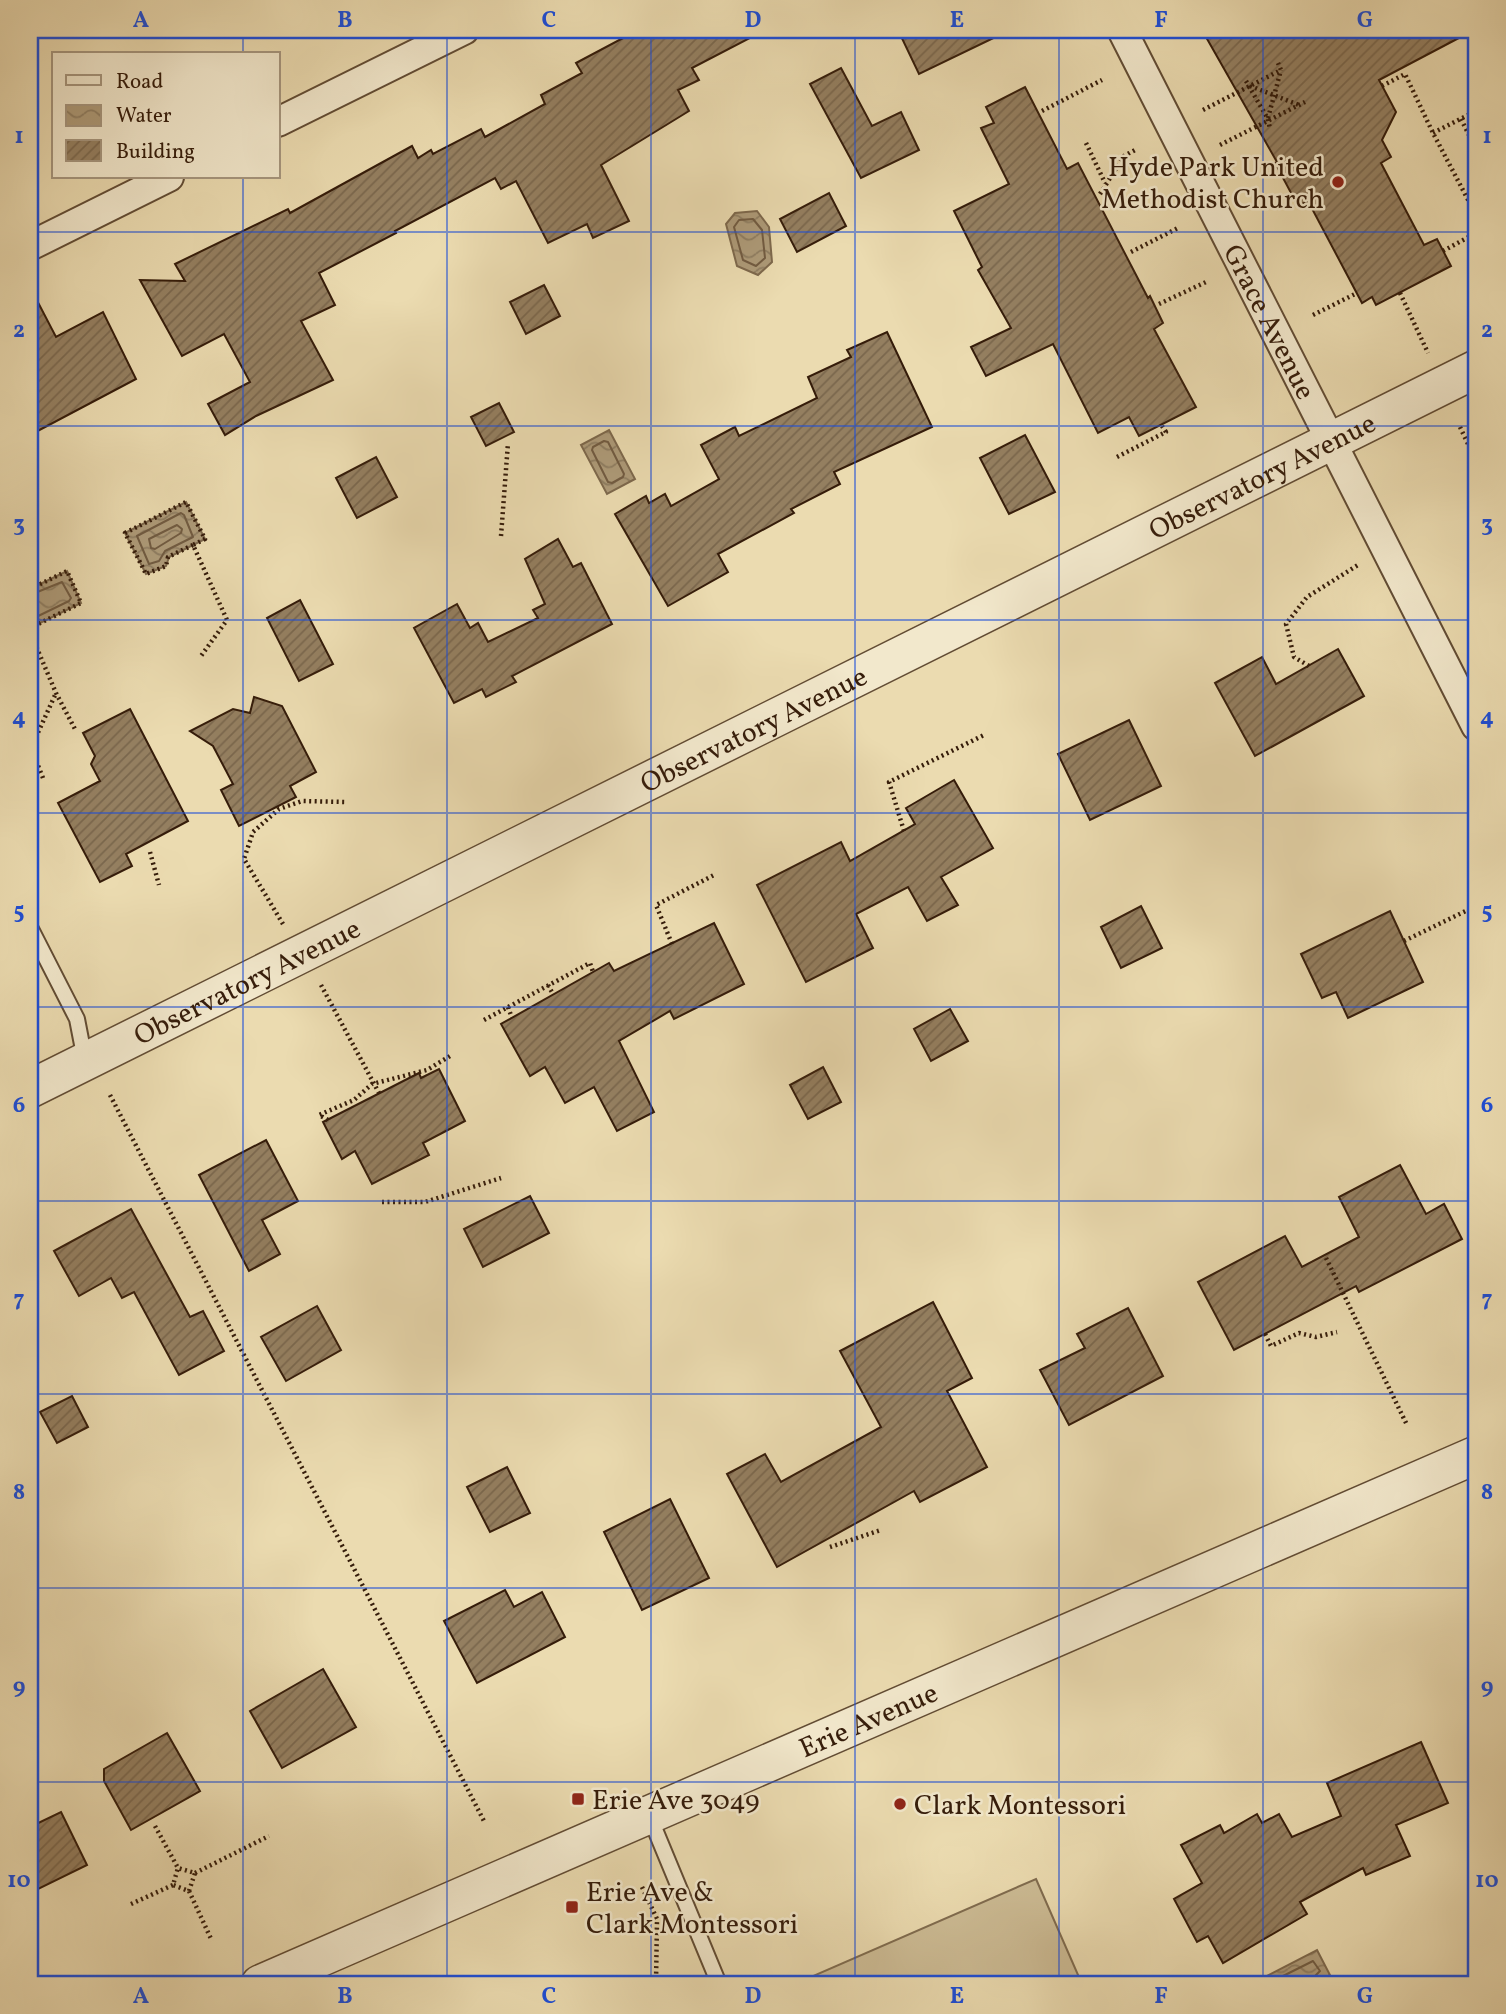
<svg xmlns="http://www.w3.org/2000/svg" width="1506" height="2014" viewBox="0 0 1506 2014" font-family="Vollkorn,serif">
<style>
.grass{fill:#ccbb94;stroke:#806c4f;stroke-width:2}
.water{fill:url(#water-waves);stroke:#7d684c;stroke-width:2}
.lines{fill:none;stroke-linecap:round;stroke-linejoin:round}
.shore{stroke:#715b41;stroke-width:2}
.building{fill:url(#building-hatch);stroke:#351c0a;stroke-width:2}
.service-casing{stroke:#624c34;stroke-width:18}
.minor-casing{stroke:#624c34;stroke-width:32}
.tertiary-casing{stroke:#624c34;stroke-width:40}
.path{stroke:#351c0a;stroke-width:4.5;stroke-dasharray:2 3.5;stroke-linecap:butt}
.service{stroke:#f2e8cc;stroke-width:14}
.minor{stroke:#f2e8cc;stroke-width:28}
.tertiary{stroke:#f2e8cc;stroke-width:37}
.grid{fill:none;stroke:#1d4ed8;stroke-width:2;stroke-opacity:0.55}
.poi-dot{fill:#8f2418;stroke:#f2e8cc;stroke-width:2.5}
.labels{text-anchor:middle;stroke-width:5;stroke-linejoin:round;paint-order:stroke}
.poi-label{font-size:28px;fill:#351c0a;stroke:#f2e8cc;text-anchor:start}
.street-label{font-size:28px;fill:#351c0a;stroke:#f2e8cc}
.neatline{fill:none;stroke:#1d4ed8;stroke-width:2.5}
.grid-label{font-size:23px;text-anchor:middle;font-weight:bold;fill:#1d4ed8}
</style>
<defs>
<pattern id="water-waves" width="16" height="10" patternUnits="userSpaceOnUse" patternTransform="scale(1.75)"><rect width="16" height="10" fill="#ad9a78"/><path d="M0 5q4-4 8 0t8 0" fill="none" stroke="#8e7d61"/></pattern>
<pattern id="building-hatch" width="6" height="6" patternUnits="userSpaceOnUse" patternTransform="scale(1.75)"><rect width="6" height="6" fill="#947f60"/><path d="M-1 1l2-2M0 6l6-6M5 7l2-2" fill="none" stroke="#7a674d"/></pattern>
</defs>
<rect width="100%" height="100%" fill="#ebdbb0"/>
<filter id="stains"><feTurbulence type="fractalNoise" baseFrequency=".00286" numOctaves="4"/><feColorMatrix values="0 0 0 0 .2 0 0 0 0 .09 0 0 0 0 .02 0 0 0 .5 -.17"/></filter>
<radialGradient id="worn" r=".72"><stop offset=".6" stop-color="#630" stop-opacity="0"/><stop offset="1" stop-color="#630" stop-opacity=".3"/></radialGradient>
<polygon class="grass" points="1036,1879 1082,1984 798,1984 797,1983"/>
<g class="water">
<polygon points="757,211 769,227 772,262 758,275 737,266 726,224 735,213"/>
<polygon points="609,430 635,479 607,494 581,445"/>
<polygon points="186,502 205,539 169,557 166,566 146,574 125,533"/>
<polygon points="67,571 81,603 30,628 30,589"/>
<polygon points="1317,1950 1330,1975 1313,1984 1269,1984 1265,1977"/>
</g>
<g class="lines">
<g class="shore">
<polygon points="753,219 762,230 765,258 756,266 743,260 734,227 739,220"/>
<polygon points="604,441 608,442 624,474 623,477 612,483 608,482 592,450 593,447"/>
<polygon points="181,513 184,515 193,537 165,551 159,561 149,564 137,536"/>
<polygon points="177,525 182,529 181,533 155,549 151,548 149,539"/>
<polyline points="30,595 62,582 71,598 69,601 30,620"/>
<polyline points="1275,1984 1277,1979 1313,1961 1320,1971 1313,1978 1312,1984"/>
</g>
</g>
<g class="building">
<polygon points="638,30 765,30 692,68 699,80 678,90 689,111 601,165 629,221 593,238 587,224 548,243 516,181 501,189 495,178 395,231 396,233 319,273 335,305 301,321 333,380 256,416 225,435 208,404 250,382 224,334 182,356 140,280 185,281 175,264 288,209 290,213 412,146 418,158 431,150 433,154 481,129 485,137 545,104 541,95 582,73 576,63"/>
<polygon points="898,30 1010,30 919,74"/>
<polygon points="1202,30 1474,30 1379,80 1396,112 1382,140 1391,157 1381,163 1424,245 1437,239 1451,266 1376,305 1372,297 1362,303 1308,201 1298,206 1275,163 1277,162"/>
<polygon points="841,68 872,126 901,112 919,150 861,178 810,84"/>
<polygon points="1025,87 1067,169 1078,163 1148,298 1150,296 1163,323 1154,329 1196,407 1139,436 1129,417 1098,433 1053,344 986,376 971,347 1011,328 978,270 982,267 954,211 1009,184 981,128 994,123 986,107"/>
<polygon points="829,193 846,226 797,252 780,219"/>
<polygon points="544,285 560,316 526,334 510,302"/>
<polygon points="30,287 56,337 103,312 136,379 30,435"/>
<polygon points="887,332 932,427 834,472 840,484 791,509 794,513 718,554 728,572 668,606 615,514 646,496 649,503 665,494 671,506 719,479 701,445 735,427 739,436 817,398 808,377 851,357 847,350"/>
<polygon points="499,403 514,432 486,446 471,417"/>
<polygon points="1025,435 1055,492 1009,514 980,458"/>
<polygon points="376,457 397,497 357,518 336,478"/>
<polygon points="558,539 573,567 581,563 612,624 512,676 516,682 486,697 482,689 454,703 414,628 457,604 470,628 478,623 488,642 538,618 533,610 545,604 525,559"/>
<polygon points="300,600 333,664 299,681 267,618"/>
<polygon points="1338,649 1364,696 1255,756 1215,683 1262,657 1276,684"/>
<polygon points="254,697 282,706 316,772 290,786 296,797 239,826 221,790 233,784 213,746 190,731 233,709 250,713"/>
<polygon points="130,709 188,821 126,854 132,866 100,882 58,803 100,781 91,764 95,756 83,733"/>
<polygon points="1129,720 1161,786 1090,820 1058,754"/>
<polygon points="954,780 993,848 941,877 958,905 927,921 908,887 856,914 873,948 806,982 757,885 841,842 850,861 915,824 906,808"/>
<polygon points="1141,906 1162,948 1121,968 1101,927"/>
<polygon points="1390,911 1423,982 1348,1018 1336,992 1322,998 1301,954"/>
<polygon points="714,923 744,984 674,1019 670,1011 619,1041 654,1112 617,1131 594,1087 565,1103 545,1067 530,1076 501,1024 609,963 614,971"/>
<polygon points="950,1009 968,1041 931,1061 914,1029"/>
<polygon points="823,1067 841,1102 808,1119 790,1085"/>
<polygon points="439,1069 465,1121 423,1143 429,1155 372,1184 355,1151 342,1159 323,1122 419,1073 421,1078"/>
<polygon points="266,1140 298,1201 262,1220 280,1254 249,1271 199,1175"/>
<polygon points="1400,1165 1426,1214 1444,1204 1462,1239 1359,1292 1356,1286 1234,1350 1198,1282 1285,1236 1302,1267 1359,1237 1339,1197"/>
<polygon points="530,1196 549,1233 483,1267 464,1229"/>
<polygon points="131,1209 190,1317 203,1311 224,1351 179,1375 134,1292 122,1298 111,1278 79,1296 54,1251"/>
<polygon points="933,1302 972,1378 947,1391 987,1467 920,1502 914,1491 777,1567 727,1474 765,1454 781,1482 881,1427 840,1351"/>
<polygon points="317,1306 341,1350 286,1381 261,1337"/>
<polygon points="1128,1308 1163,1376 1069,1425 1040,1370 1085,1348 1077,1334"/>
<polygon points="72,1396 88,1427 57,1443 40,1412"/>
<polygon points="507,1467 530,1513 490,1532 467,1487"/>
<polygon points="670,1499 709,1578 642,1610 604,1532"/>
<polygon points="505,1590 514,1607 542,1592 565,1637 477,1683 444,1621"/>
<polygon points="323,1669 356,1727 282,1768 250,1711"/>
<polygon points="167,1733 200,1791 131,1830 104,1781 104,1769"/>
<polygon points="1421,1742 1448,1803 1396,1825 1410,1856 1366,1875 1363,1868 1300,1902 1307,1914 1223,1963 1208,1936 1197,1942 1174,1899 1202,1883 1181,1845 1220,1825 1224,1833 1257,1814 1262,1823 1279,1814 1292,1837 1341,1816 1327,1783"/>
<polygon points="61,1812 87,1865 30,1893 30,1827"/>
</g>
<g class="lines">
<g class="service-casing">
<g id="service">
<polyline points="30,927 77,1019 85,1060"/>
<polyline points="649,1815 719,1984"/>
</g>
</g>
<g class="minor-casing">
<g id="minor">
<path id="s1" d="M1122,30L1476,726"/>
<polyline points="278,122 464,30"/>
<polyline points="30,246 169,177"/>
</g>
</g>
<g class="tertiary-casing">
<g id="tertiary">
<path id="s2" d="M30,1089L1476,369"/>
<path id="s3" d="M260,1984L1476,1455"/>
</g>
</g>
<g class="path">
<polyline points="1163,31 1165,30"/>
<polyline points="1246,81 1268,119 1270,129"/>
<polyline points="1250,86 1299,105"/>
<polyline points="1382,86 1405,74 1433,133 1476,215"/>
<polyline points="1203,110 1281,70 1278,63"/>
<polyline points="1042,111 1102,80"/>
<polyline points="1268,118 1281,70"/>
<polyline points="1461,119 1476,149"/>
<polyline points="1433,133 1476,111"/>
<polyline points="1086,143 1105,183"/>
<polyline points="1220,145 1305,102"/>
<polyline points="1100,194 1124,156 1137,149"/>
<polyline points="1468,198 1476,193"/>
<polyline points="1443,251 1476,233"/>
<polyline points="1131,252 1178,228"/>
<polyline points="1400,293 1428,353"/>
<polyline points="1159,304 1206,282"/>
<polyline points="1313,315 1355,294"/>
<polyline points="1460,427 1476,461"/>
<polyline points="1117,457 1166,432 1162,426"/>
<polyline points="501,536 508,443"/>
<polyline points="193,545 168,557 166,566 146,574 125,533 186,502 205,539 193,545 227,620 201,656"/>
<polyline points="30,589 67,571 81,603 30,628"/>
<polyline points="30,632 56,693 76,731"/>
<polyline points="1309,666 1294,657 1286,624 1307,597 1358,565"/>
<polyline points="43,778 31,748 56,693"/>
<polyline points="904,831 889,782 984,735"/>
<polyline points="150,852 159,885"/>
<polyline points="283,924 244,859 253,832 279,809 302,801 345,802"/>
<polyline points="1404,941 1476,906"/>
<polyline points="672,944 656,905 714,875"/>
<polyline points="321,985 379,1093"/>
<polyline points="548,985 553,994"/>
<polyline points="508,1007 512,1018"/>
<polyline points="484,1020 590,963 593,972"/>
<polyline points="110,1095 485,1823"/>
<polyline points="328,1120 319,1115 354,1100 372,1084 427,1070 450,1056"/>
<polyline points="382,1202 425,1202 501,1178"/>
<polyline points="1326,1258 1407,1425"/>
<polyline points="1265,1334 1271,1346 1299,1333 1316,1337 1337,1332"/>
<polyline points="830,1547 881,1530"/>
<polyline points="155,1826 178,1868"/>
<polyline points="195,1873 269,1836"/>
<polyline points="642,1887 657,1919 656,1984"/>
<polyline points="189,1891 195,1873 178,1868 173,1885 189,1891 212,1941"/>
<polyline points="131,1904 173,1885"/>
</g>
<use href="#service" class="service"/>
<use href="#minor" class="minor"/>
<use href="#tertiary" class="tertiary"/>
</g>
<path class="grid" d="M243,30V54M447,30V1984M651,30V1984M855,30V1984M1059,30V1984M1263,30V1984M243,177V1984M30,232H1476M30,426H1476M30,620H1476M30,813H1476M30,1007H1476M30,1201H1476M30,1394H1476M30,1588H1476M30,1782H1476"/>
<g class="poi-dot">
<circle cx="1338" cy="182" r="7"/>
<rect x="571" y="1792" width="14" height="14" rx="3.5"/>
<circle cx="900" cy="1804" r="7"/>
<rect x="565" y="1900" width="14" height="14" rx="3.5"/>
</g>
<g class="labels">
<g class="poi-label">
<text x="1324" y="176" text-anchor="end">Hyde Park United<tspan x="1324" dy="32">Methodist Church</tspan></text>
<text x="592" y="1809">Erie Ave 3049</text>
<text x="914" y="1814">Clark Montessori</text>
<text x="586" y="1901">Erie Ave &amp;<tspan x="586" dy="32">Clark Montessori</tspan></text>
</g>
<g class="street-label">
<text dy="10" stroke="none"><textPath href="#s1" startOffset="327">Grace Avenue</textPath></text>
<text dy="10" stroke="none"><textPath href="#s2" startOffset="1376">Observatory Avenue</textPath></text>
<text dy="10" stroke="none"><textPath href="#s2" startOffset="808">Observatory Avenue</textPath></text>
<text dy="10" stroke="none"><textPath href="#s2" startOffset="242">Observatory Avenue</textPath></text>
<text dy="10" stroke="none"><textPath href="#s3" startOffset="663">Erie Avenue</textPath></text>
</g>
</g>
<rect width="1506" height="2014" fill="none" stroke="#ebdbb0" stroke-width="77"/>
<rect x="52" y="52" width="228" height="126" fill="#f2e8cc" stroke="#a6967e" stroke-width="2"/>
<rect x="66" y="75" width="35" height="10" fill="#f2e8cc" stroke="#a6967e" stroke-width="2"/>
<text x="116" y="88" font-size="21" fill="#351c0a">Road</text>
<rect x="66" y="105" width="35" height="21" fill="url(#water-waves)" stroke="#a6967e" stroke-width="2"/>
<text x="116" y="122" font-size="21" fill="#351c0a">Water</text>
<rect x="66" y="140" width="35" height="21" fill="url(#building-hatch)" stroke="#a6967e" stroke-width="2"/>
<text x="116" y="158" font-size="21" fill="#351c0a">Building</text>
<rect x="38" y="38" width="1430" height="1938" class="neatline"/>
<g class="grid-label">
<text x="141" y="27">A</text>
<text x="345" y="27">B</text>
<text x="549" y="27">C</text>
<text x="753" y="27">D</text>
<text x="957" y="27">E</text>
<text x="1161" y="27">F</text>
<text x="1365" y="27">G</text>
<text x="19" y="143">1</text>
<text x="1487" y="143">1</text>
<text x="19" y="337">2</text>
<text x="1487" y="337">2</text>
<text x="19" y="531">3</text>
<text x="1487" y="531">3</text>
<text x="19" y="724">4</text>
<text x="1487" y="724">4</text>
<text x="19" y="918">5</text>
<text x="1487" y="918">5</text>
<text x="19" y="1112">6</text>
<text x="1487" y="1112">6</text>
<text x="19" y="1306">7</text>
<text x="1487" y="1306">7</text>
<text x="19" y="1499">8</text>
<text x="1487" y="1499">8</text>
<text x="19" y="1693">9</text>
<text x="1487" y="1693">9</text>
<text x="19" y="1887">10</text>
<text x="1487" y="1887">10</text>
<text x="141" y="2003">A</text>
<text x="345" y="2003">B</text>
<text x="549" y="2003">C</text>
<text x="753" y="2003">D</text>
<text x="957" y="2003">E</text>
<text x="1161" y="2003">F</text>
<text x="1365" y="2003">G</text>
</g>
<rect width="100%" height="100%" filter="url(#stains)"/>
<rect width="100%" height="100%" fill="url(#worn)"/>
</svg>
